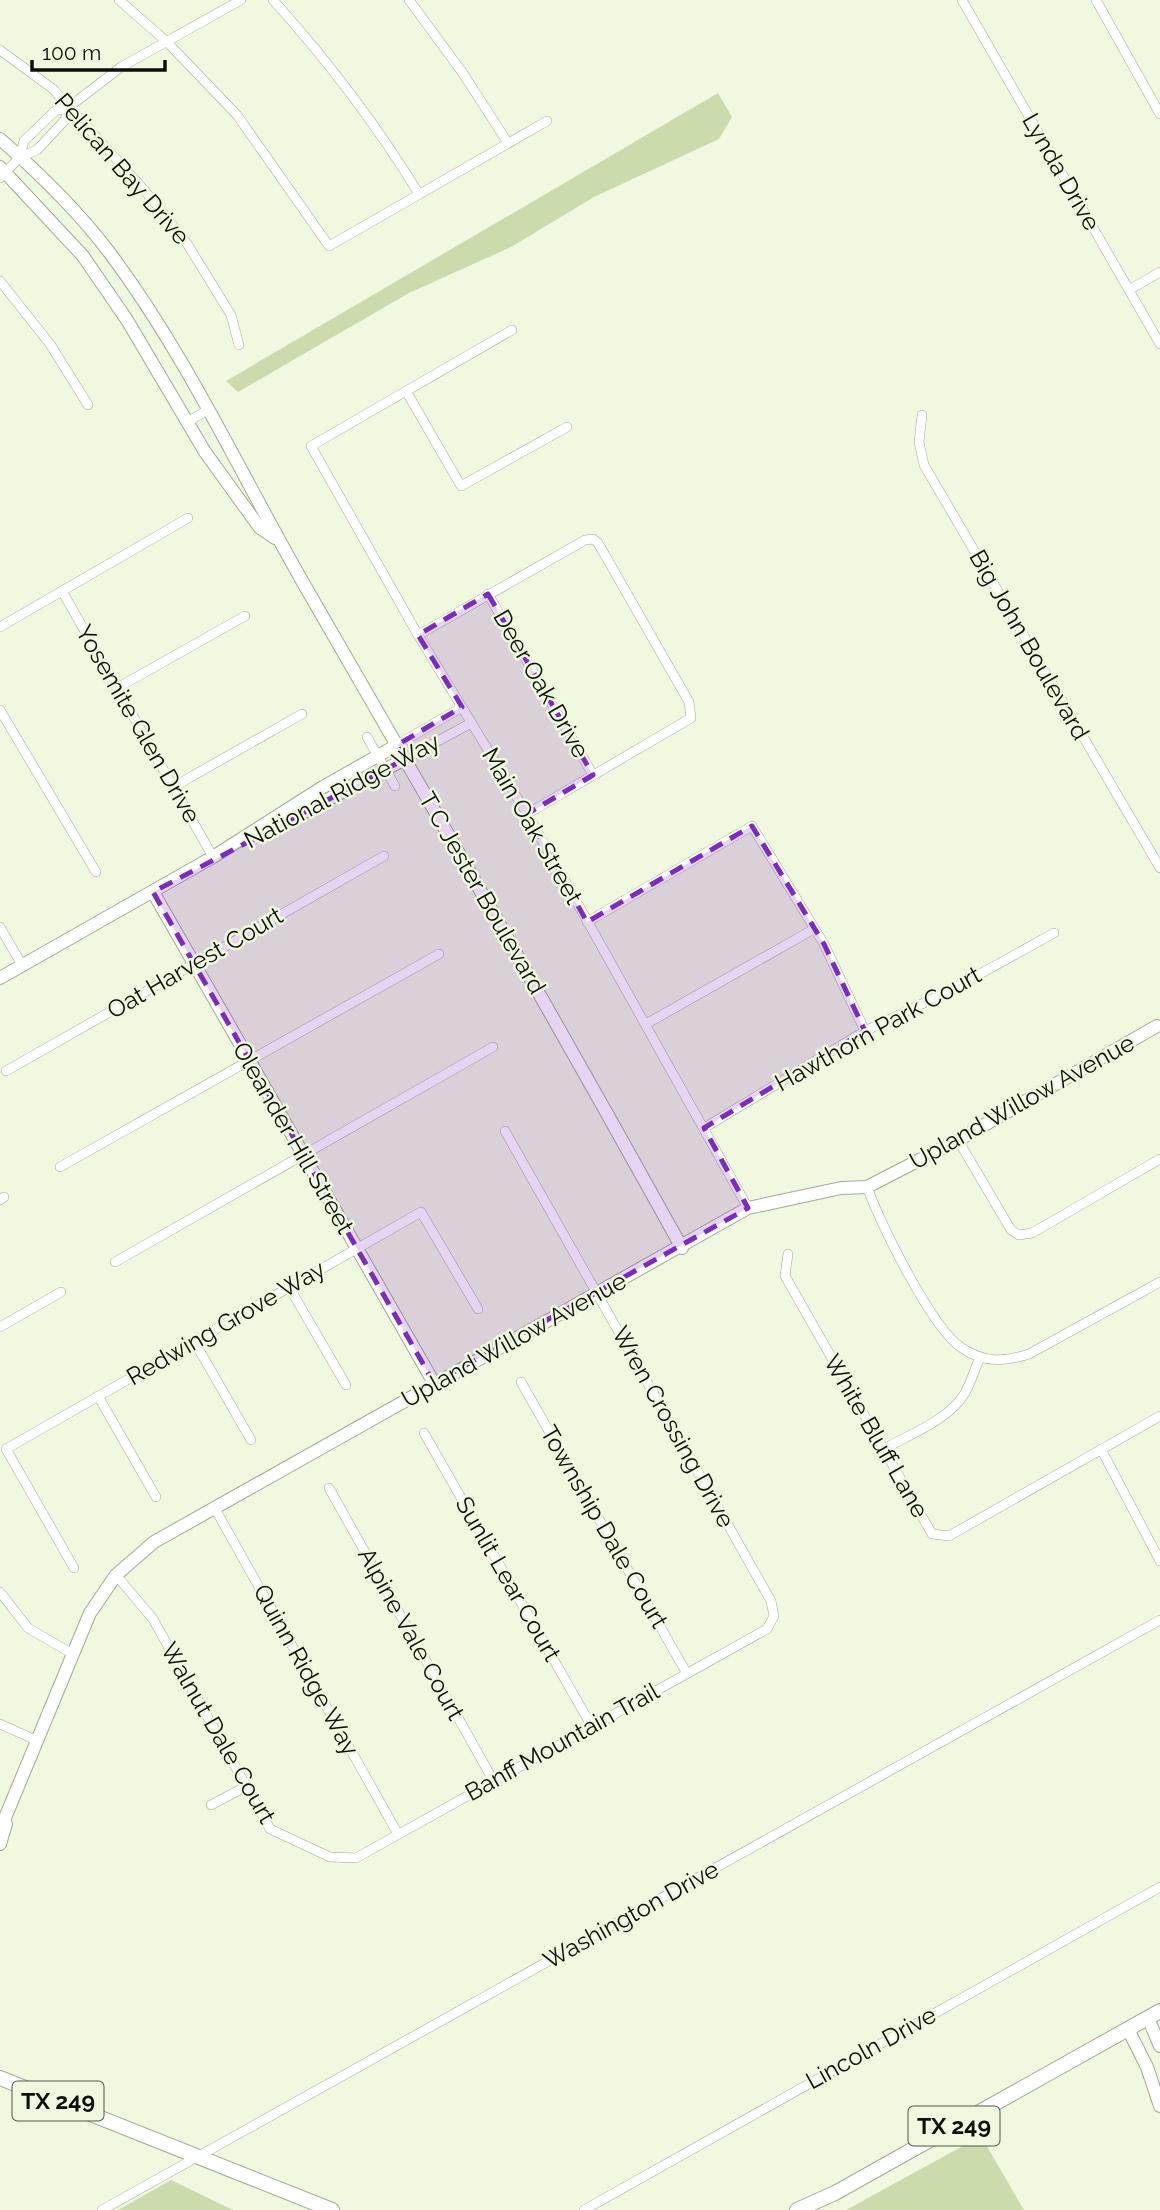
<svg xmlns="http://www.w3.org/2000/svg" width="1160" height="2210" viewBox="0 0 1160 2210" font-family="Raleway,sans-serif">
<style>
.green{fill:#ccdbad}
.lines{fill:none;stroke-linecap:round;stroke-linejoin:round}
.street-casing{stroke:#a3ab93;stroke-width:10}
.secondary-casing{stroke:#a3ab93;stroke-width:14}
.primary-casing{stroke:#a3ab93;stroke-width:16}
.street{stroke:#fff;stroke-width:9}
.secondary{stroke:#fff;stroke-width:12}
.primary{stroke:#fff;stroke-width:14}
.marked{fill:#7b2cbf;fill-opacity:0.2;stroke:#7b2cbf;stroke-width:5;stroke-dasharray:14 9;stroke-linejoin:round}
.labels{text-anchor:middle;stroke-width:5;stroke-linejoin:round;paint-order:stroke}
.shield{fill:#f0f9df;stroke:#515648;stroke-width:2}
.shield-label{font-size:23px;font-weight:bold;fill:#0d1007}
.street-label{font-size:24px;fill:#0d1007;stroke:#f0f9df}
</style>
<rect width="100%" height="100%" fill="#f0f9df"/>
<g class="green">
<polygon points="718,93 732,117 719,139 594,197 511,247 409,293 238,392 226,381"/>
<polygon points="981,2136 1024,2210 846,2210"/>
<polygon points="171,2180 233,2210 118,2210"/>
</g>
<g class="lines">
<g class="street-casing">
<g id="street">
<polyline points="119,0 167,42 237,115 329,246 547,121"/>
<path d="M273,0C328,61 376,124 419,194"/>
<polyline points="409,0 462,72 508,143"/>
<polyline points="962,0 1160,344"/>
<polyline points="1096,0 1160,114"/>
<polyline points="0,50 53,89 146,192 186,242 231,315 239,345"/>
<polyline points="20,157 24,141 55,111 69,107 121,67 241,0"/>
<polyline points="0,178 20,157 37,150 65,120 69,107"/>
<polyline points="0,281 50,344 88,405"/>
<polyline points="1129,290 1160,272"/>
<polyline points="512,330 311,446 418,635 533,824 748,1208"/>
<polyline points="406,391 461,486 567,427"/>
<polyline points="922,415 919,442 924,465 1160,868"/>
<polyline points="187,422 208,410"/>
<polyline points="62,591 213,857"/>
<polyline points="488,594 593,775"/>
<polyline points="0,627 188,518"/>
<polyline points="418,635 585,540 593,539 598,543 689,702 691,718 527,814"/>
<polyline points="117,688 245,616"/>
<polyline points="0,710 96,872"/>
<polyline points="367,737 395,786"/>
<polyline points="397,745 462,707"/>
<polyline points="405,759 471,723"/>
<polyline points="173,787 302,714"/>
<polyline points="587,922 752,826 824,944 865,1031"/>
<polyline points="0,927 22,965"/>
<polyline points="646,1024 814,929"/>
<polyline points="6,1071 384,856"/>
<polyline points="704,1128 865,1031 951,990 1054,933"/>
<polyline points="958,1140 1011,1230 1019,1235 1032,1233 1160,1159"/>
<polyline points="60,1167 439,954"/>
<path d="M867,1187C881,1224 931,1328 962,1348C984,1363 1005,1362 1029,1354L1160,1282"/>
<polyline points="0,1200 4,1197"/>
<polyline points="788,1254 785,1276 932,1534 949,1536 1160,1416"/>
<polyline points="115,1262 493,1047"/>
<polyline points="289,1287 346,1385"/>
<polyline points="0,1327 61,1292"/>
<polyline points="194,1341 251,1440"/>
<polyline points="521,1382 686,1672"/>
<polyline points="98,1396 156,1497"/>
<polyline points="424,1433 591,1725"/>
<path d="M884,1449C910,1434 949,1420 965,1393C971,1382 975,1369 980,1357"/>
<polyline points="1101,1449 1160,1561"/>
<polyline points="329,1488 493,1780"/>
<polyline points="214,1507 398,1834"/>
<polyline points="74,1568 6,1449 421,1212 478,1309"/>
<polyline points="116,1575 153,1619 270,1829 330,1857 356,1858 767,1629 774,1616 771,1601 505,1131"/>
<polyline points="0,1592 28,1628 73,1654"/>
<polyline points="0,1724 38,1741"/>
<polyline points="211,1805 245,1787"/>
<polyline points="102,2210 1160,1620"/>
<polyline points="584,2210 1160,1887"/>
</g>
</g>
<g class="secondary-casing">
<g id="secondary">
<path d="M0,139C39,173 78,211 109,252C187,356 241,475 305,586C432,806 559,1026 682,1248"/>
<polyline points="0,167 83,256 127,320 205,452 260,528 275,538"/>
<polyline points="264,833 405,759"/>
<polyline points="153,892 434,1383"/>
<polyline points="0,978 213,857 323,787 397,745"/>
<polyline points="0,1830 90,1613 116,1575 154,1542 748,1208 841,1188 867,1187 958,1140 1157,1026"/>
<polyline points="0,1844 6,1824"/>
<polyline points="1148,2018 1160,2046"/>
<polyline points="1128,2029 1147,2067 1160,2106"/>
</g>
</g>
<g class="primary-casing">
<g id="primary">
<polyline points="0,2078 332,2210"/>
<polyline points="797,2210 835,2193 1160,2011"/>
</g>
</g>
<use href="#street" class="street"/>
<use href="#secondary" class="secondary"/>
<use href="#primary" class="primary"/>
</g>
<path class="marked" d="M488,594L593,775L527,814L587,922L752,826L824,944L865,1031L704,1128L748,1208L434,1383L153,892L405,759L397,745L462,707L418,635Z"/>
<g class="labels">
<g class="shield">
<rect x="12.5" y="2081.5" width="91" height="39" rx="5"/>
<rect x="908.5" y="2106.5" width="91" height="39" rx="5"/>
</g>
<g class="shield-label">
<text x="58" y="2109">TX 249</text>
<text x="954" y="2134">TX 249</text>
</g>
<g class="street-label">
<text transform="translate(122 169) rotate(49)" y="8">Pelican Bay Drive</text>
<text transform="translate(1061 172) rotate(60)" y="8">Lynda Drive</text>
<text transform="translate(1029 645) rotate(60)" y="8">Big John Boulevard</text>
<text transform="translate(541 684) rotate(60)" y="8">Deer Oak Drive</text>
<text transform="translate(138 724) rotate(60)" y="8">Yosemite Glen Drive</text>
<text transform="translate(342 791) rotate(-28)" y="8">National Ridge Way</text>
<text transform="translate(532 826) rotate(60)" y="8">Main Oak Street</text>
<text transform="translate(482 893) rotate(60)" y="8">T C Jester Boulevard</text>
<text transform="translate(195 963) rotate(-30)" y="8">Oat Harvest Court</text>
<text transform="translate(878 1029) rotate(-29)" y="8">Hawthorn Park Court</text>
<text transform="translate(1022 1102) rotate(-29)" y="8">Upland Willow Avenue</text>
<text transform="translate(293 1138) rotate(60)" y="8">Oleander Hill Street</text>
<text transform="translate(226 1323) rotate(-30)" y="8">Redwing Grove Way</text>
<text transform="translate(514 1340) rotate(-29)" y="8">Upland Willow Avenue</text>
<text transform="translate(673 1427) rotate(61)" y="8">Wren Crossing Drive</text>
<text transform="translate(876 1436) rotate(60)" y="8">White Bluff Lane</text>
<text transform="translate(604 1527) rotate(60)" y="8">Township Dale Court</text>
<text transform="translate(508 1579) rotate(60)" y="8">Sunlit Lear Court</text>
<text transform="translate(411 1634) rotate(61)" y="8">Alpine Vale Court</text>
<text transform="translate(306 1670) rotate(61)" y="8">Quinn Ridge Way</text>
<text transform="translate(218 1733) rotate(60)" y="8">Walnut Dale Court</text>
<text transform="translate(562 1742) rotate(-29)" y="8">Banff Mountain Trail</text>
<text transform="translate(631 1915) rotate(-29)" y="8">Washington Drive</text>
<text transform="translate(871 2048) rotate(-29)" y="8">Lincoln Drive</text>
</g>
</g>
<path d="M32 60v10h133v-10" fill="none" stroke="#0d1007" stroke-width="3.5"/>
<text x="42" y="60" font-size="21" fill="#0d1007" stroke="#f0f9df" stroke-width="5" paint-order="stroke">100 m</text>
</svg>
